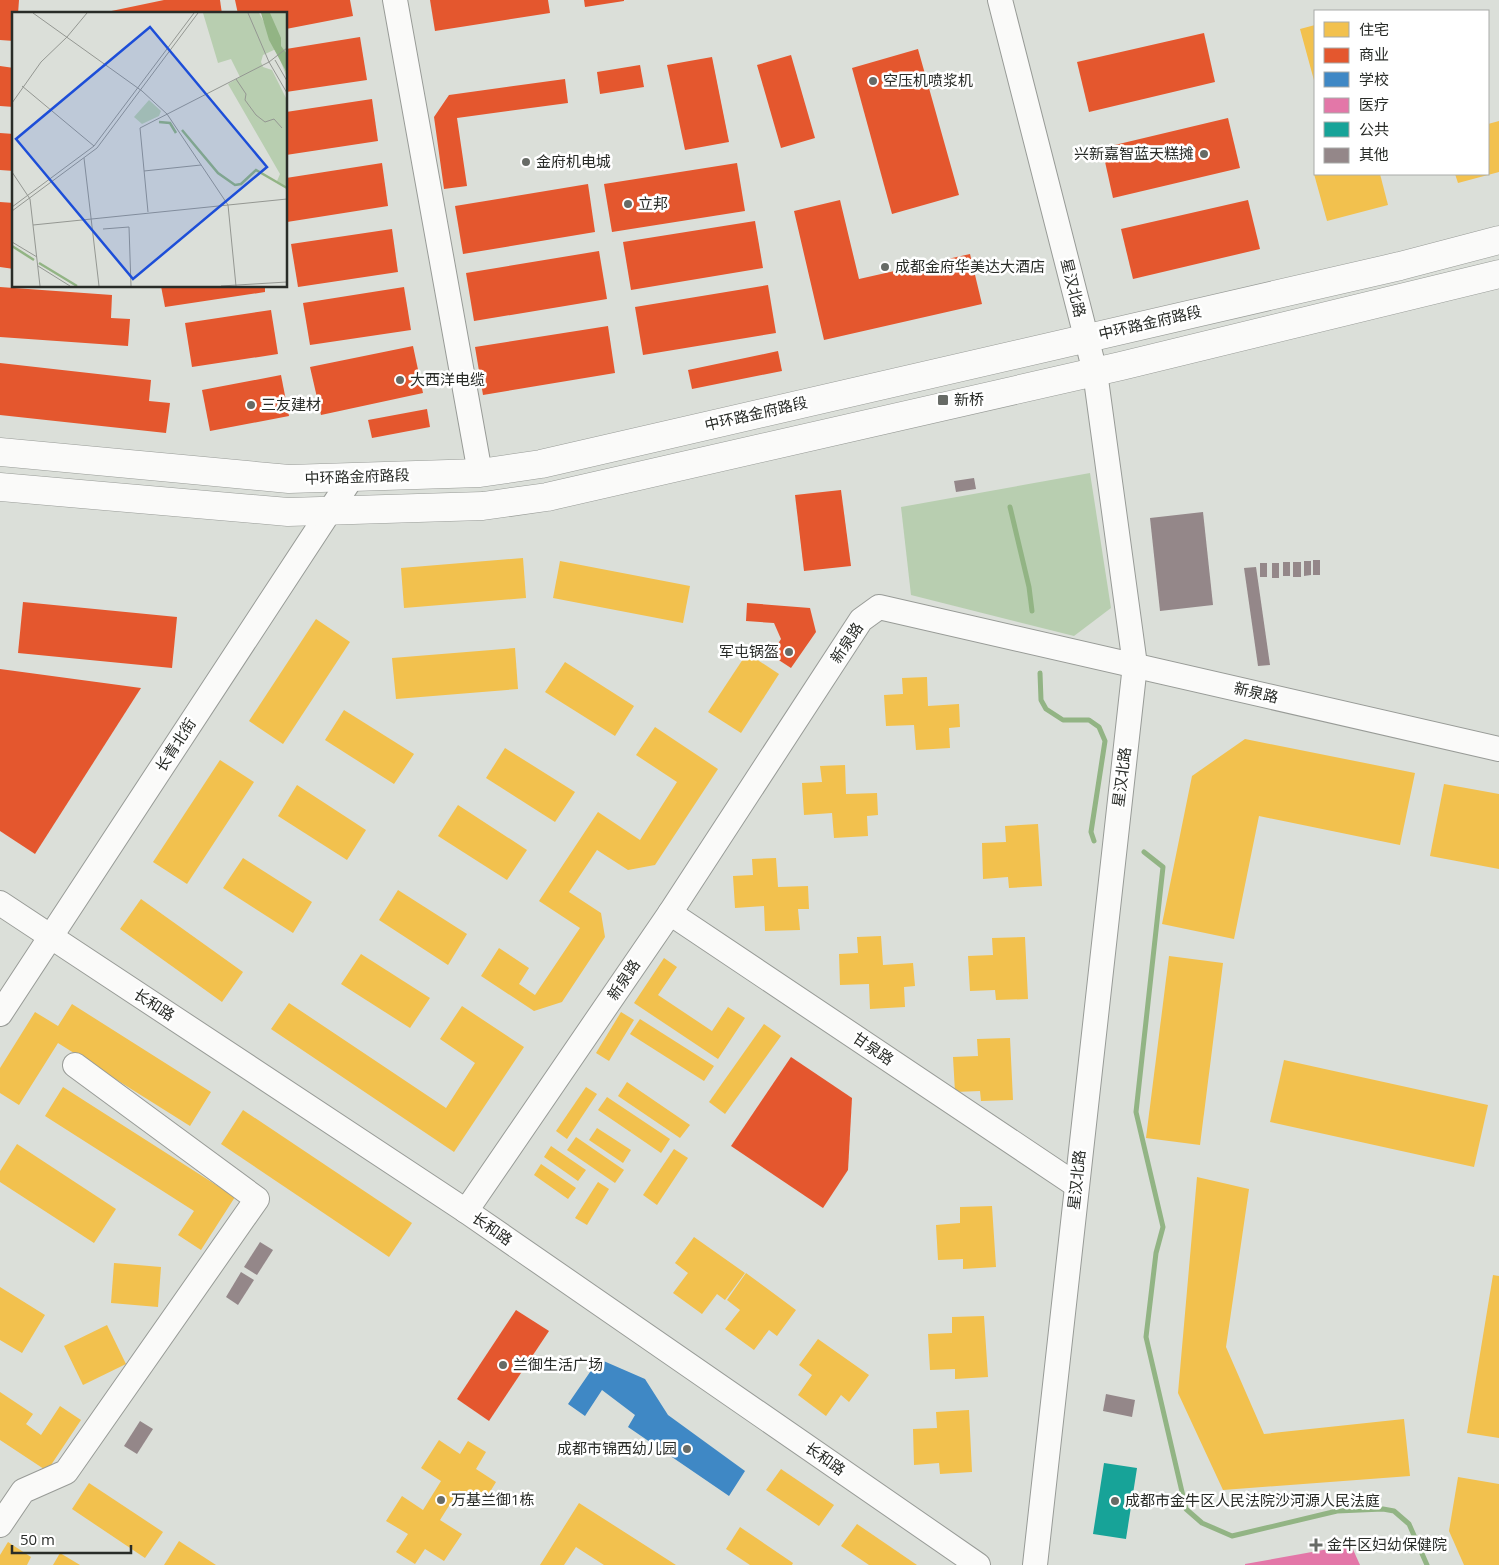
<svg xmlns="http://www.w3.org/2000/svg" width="1499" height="1565" viewBox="0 0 1499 1565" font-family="'Open Sans','Noto Sans SC',sans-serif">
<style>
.green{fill:#b8ceb0}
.homes{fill:#f2c14e}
.shops{fill:#e4572e}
.schools{fill:#3f88c5}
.health{fill:#e377a8}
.public{fill:#17a398}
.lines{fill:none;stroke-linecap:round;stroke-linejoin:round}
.stream{stroke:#92b484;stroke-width:5}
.building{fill:#948789}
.minor-casing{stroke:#989b97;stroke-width:26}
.major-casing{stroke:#989b97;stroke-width:29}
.minor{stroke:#fafaf9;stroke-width:24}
.major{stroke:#fafaf9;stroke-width:28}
.poi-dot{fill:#676b66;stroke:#fff;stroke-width:2}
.labels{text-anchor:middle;stroke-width:5;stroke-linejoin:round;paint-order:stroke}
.poi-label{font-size:15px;fill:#292c28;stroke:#fff;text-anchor:start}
.street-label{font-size:15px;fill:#292c28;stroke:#fff}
.inset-river{fill:none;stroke:#92b484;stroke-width:2.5}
.inset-road{fill:none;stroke:#949792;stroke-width:1}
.view{fill:#1d4ed8;fill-opacity:0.15;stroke:#1d4ed8;stroke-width:2.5}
.inset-edge{fill:none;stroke:#292c28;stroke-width:2.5}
</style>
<rect width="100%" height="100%" fill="#dbdfd9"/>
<polygon class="green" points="1090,473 1111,608 1074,636 911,595 901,507"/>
<g class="homes">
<polygon points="1315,25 1315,84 1300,29"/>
<polygon points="1499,121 1499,172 1458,183 1455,174 1488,174 1488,124"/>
<polygon points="1314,174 1380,174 1388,205 1327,221"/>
<polygon points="523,558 526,598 404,608 401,568"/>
<polygon points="560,561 690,586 683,623 553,598"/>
<polygon points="316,619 350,642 283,744 249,721"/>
<polygon points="515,648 518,689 396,699 392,658"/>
<polygon points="747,653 779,674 741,733 708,712"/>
<polygon points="565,662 634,706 615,736 545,692"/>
<polygon points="927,677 928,706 959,704 960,727 949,728 950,748 916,750 914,725 886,726 884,695 903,694 902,678"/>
<polygon points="344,710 414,754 394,784 325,740"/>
<polygon points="655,727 718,769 655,865 628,870 597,850 569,892 601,913 605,937 562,1002 534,1011 481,976 499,948 529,968 519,984 535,995 580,928 539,901 598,812 640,840 677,782 636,755"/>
<polygon points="1245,739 1415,773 1400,845 1259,816 1234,939 1162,924 1192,776"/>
<polygon points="505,748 575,792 555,822 486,778"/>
<polygon points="220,760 254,782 187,884 153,862"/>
<polygon points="845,765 846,794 877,793 878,815 867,816 868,836 834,838 832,813 804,815 802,783 822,782 820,766"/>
<polygon points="1444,784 1499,794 1499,869 1430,856"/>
<polygon points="297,785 366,830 347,860 278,816"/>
<polygon points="458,805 527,850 507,880 438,836"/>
<polygon points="1038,824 1042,886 1009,888 1008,877 983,879 982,843 1006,842 1005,826"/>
<polygon points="243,858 312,902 293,933 223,888"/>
<polygon points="776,858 778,887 808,886 809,909 798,909 800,930 765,931 764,906 735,908 733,876 753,875 752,859"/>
<polygon points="398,890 467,934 448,965 379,920"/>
<polygon points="141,899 243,972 222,1002 120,929"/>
<polygon points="881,936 883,965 913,963 915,986 904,987 905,1007 870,1009 869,984 840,985 839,954 858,953 857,937"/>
<polygon points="1025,937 1028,999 996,1000 995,990 970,991 968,956 993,955 992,938"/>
<polygon points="361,954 430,998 410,1028 341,984"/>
<polygon points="1169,956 1223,963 1200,1145 1146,1138"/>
<polygon points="664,958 677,967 658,995 712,1031 728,1007 745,1018 718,1059 634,1003"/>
<polygon points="289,1003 446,1108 475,1063 440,1039 462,1006 524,1047 454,1152 271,1029"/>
<polygon points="72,1004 211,1092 190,1126 58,1043 19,1105 0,1093 0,1068 35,1012 58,1026"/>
<polygon points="621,1012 634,1020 609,1061 596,1053"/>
<polygon points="640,1019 714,1066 704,1081 630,1034"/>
<polygon points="764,1024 781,1036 725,1114 709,1102"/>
<polygon points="1010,1038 1013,1100 981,1101 980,1091 955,1092 953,1057 978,1056 977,1039"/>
<polygon points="1284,1060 1488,1105 1474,1167 1270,1122"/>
<polygon points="627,1082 690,1125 680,1138 618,1096"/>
<polygon points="63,1087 235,1197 201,1250 178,1235 194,1211 45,1116"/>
<polygon points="586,1087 597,1094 567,1139 556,1131"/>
<polygon points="607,1097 670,1139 661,1153 598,1110"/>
<polygon points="243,1110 412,1223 389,1257 221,1144"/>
<polygon points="597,1128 631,1150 623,1163 589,1140"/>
<polygon points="576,1137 624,1170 615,1183 567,1150"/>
<polygon points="17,1144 116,1209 94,1243 0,1182 0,1171"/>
<polygon points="551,1146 586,1170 578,1181 544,1157"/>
<polygon points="674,1149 688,1158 657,1205 643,1195"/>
<polygon points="541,1164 576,1188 568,1199 534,1175"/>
<polygon points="1197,1177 1249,1189 1226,1347 1264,1434 1404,1419 1410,1476 1223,1490 1178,1393"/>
<polygon points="598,1182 609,1189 587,1225 575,1218"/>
<polygon points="992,1206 996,1267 963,1269 963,1259 938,1260 936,1225 960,1223 960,1207"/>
<polygon points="694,1237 745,1273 725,1300 717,1294 702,1314 673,1293 688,1273 675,1263"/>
<polygon points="114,1263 161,1267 158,1307 111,1303"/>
<polygon points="746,1273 796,1310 777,1336 769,1330 754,1350 725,1329 740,1310 727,1300"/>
<polygon points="1493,1275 1499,1276 1499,1438 1467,1433"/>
<polygon points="0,1287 45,1315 22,1353 0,1340"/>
<polygon points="984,1316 988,1377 955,1379 955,1369 930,1370 928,1334 952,1333 952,1317"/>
<polygon points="107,1325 126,1364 83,1385 64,1346"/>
<polygon points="818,1339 869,1375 849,1402 841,1395 826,1416 798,1395 812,1375 799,1365"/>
<polygon points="0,1392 33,1414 26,1424 41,1435 60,1406 81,1420 47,1471 0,1440"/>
<polygon points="969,1410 972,1472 940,1474 939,1463 914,1465 913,1429 937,1428 936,1412"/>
<polygon points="439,1440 460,1454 468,1441 486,1452 476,1469 496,1482 482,1505 459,1490 440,1520 462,1534 444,1561 425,1549 415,1564 396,1552 408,1534 386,1521 402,1496 423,1510 441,1481 421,1468"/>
<polygon points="781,1469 834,1505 819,1526 766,1490"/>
<polygon points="1458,1477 1499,1484 1499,1565 1464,1565 1449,1531"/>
<polygon points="89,1483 163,1532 145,1558 72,1509"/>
<polygon points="579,1503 676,1565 604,1565 576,1547 564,1565 540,1565"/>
<polygon points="857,1524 917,1565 869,1565 841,1546"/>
<polygon points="740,1527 793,1563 792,1565 750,1565 726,1549"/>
<polygon points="179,1541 216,1565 164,1565"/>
<polygon points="8,1542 31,1557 27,1565 0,1565 0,1555"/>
<polygon points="60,1553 80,1565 53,1565"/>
</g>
<g class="shops">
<polygon points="0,0 19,0 18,14 14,14 14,41 0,40"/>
<polygon points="164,0 220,0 222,14 97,14"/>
<polygon points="235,0 350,0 353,16 286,29 286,14 238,14"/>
<polygon points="430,0 548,0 550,13 435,31"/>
<polygon points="584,0 624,0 624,1 585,7"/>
<polygon points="1204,33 1215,82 1089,112 1077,62"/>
<polygon points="360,37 367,80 286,92 286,49"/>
<polygon points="918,49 959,195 892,214 852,68"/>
<polygon points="791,55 815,138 781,148 757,65"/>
<polygon points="712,57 729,142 685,150 667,65"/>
<polygon points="640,65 644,87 600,94 597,72"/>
<polygon points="0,66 14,68 14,107 0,106"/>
<polygon points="565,79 568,103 457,118 467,186 444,189 434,117 449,95"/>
<polygon points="372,99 378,141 286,155 286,112"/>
<polygon points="1228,118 1240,168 1113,198 1102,148"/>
<polygon points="0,133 14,134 14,171 0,170"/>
<polygon points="382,163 388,206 287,222 286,178"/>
<polygon points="737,163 745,211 612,232 604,184"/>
<polygon points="588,184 595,232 463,254 455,206"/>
<polygon points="840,200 859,279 970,254 982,304 824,340 794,211"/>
<polygon points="1248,200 1260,249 1133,279 1121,229"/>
<polygon points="0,202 14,203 14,269 0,267"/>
<polygon points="755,221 763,268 631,290 623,242"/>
<polygon points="392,229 398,272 298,287 291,244"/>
<polygon points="599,251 607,299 474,321 466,273"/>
<polygon points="768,285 776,333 643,355 635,307"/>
<polygon points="161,286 265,286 265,292 165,307"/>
<polygon points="0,287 112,295 111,318 130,319 128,346 0,337"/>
<polygon points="404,287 411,330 310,345 303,303"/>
<polygon points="271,310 278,354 192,367 185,323"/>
<polygon points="608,326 615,373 483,395 475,347"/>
<polygon points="413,346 423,393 321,415 310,367"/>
<polygon points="778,351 782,371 692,389 688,370"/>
<polygon points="0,363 151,380 149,401 170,403 166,433 0,415"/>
<polygon points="281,375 289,416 210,431 202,390"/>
<polygon points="427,409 430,427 372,438 368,420"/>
<polygon points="841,490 851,566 804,571 795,495"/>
<polygon points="23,602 177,617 172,668 18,653"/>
<polygon points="747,603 810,608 816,632 791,668 771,655 781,639 774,623 746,621"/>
<polygon points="0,669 141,688 35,854 0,831"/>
<polygon points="791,1057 852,1098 848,1170 823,1208 731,1146"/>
<polygon points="516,1310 549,1331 489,1421 457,1399"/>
</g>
<polygon class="schools" points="599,1359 645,1379 668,1415 745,1471 729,1496 628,1427 635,1415 602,1390 585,1416 568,1404"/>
<polygon class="health" points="1351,1545 1360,1565 1245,1565 1245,1564"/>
<polygon class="public" points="1104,1463 1137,1468 1126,1539 1093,1534"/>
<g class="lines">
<g class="stream">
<polyline points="1010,507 1029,587 1032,611"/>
<polyline points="1040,673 1041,700 1046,709 1063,720 1089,720 1099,727 1105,741 1091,832 1094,841"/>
<polyline points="1144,852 1163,867 1136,1112 1163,1227 1156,1253 1146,1337 1186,1509 1202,1523 1232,1536 1337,1511 1383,1509 1394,1511 1409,1524 1427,1565"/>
</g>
</g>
<g class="building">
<polygon points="974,478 976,489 956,492 954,481"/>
<polygon points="1203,512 1213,605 1160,611 1150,518"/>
<rect x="1313" y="560" width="7" height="15"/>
<polygon points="1304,561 1311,561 1311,575 1304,576"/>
<rect x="1283" y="562" width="7" height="14"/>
<rect x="1293" y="562" width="8" height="15"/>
<rect x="1260" y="563" width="7" height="14"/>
<rect x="1272" y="563" width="7" height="15"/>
<polygon points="1256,567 1270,665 1258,666 1244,568"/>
<polygon points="260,1242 273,1250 257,1275 244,1267"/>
<polygon points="241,1272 254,1280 238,1305 226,1297"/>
<polygon points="1106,1394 1135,1400 1132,1417 1103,1411"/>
<polygon points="140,1421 153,1429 137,1454 124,1446"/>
</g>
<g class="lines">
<g class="minor-casing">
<g id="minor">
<polyline points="395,0 480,473"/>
<polyline points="1000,0 1095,372 1135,665 1035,1565"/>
<polyline points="0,903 466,1211 978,1565"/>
<polyline points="670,913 1076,1185"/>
<polyline points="0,1014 352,477"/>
<polyline points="466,1211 670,913 861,620 879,607 1499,749"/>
<polyline points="0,1525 23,1491 66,1472 257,1199 75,1065"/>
</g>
</g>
<g class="major-casing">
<g id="major">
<polyline points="0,452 289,479 480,473 541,464 1400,266 1499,240"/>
<polyline points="0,487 288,512 483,506 547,497 1121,366 1499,274"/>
</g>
</g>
<use href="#minor" class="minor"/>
<use href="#major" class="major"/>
</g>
<g class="poi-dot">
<circle cx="873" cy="81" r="5"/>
<circle cx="1204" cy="154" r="5"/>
<circle cx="526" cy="162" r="5"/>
<circle cx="628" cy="204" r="5"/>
<circle cx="885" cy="267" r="5"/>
<circle cx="400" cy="380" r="5"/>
<rect x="937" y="394" width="12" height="12" rx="2.5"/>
<circle cx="251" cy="405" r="5"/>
<circle cx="789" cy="652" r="5"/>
<circle cx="503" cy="1365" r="5"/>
<circle cx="687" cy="1449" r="5"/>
<circle cx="441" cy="1500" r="5"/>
<circle cx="1115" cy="1501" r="5"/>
<path d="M1313.5 1537.5h5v5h5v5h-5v5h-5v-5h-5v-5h5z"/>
</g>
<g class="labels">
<g class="poi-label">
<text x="883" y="86">空压机喷浆机</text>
<text x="1194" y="159" text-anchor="end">兴新嘉智蓝天糕摊</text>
<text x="536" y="167">金府机电城</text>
<text x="638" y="209">立邦</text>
<text x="895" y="272">成都金府华美达大酒店</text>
<text x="410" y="385">大西洋电缆</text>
<text x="954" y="405">新桥</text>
<text x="261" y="410">三友建材</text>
<text x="779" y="657" text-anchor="end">军屯锅盔</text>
<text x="513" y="1370">兰御生活广场</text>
<text x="677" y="1454" text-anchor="end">成都市锦西幼儿园</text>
<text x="451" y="1505">万基兰御1栋</text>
<text x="1125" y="1506">成都市金牛区人民法院沙河源人民法庭</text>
<text x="1327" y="1550">金牛区妇幼保健院</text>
</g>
<g class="street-label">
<text transform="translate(1073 288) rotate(76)" y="5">星汉北路</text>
<text transform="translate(1150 323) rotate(-13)" y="5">中环路金府路段</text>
<text transform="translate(756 414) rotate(-13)" y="5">中环路金府路段</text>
<text transform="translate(357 477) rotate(-2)" y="5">中环路金府路段</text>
<text transform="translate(847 643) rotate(-56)" y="5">新泉路</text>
<text transform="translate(1256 693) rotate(13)" y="5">新泉路</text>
<text transform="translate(176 745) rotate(-57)" y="5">长青北街</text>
<text transform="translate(1122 777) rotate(-83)" y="5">星汉北路</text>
<text transform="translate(624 980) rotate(-56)" y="5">新泉路</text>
<text transform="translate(154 1005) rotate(33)" y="5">长和路</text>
<text transform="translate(873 1049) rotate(34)" y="5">甘泉路</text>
<text transform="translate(1077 1180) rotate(-84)" y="5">星汉北路</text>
<text transform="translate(492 1229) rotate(35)" y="5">长和路</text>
<text transform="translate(825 1459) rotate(35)" y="5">长和路</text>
</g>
</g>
<g transform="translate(12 12)">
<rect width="275" height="275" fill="#dbdfd9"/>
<path d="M191,1H247L259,23L252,1H275V66L264,37L251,43L249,50L251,55L260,58L275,88V175L265,169L268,162L216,72L228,65L219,47L206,51ZM137,88L149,99L147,104L130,112L122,105Z" fill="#b8ceb0"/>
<path d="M249,1H258L269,26V34L275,42V61L257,28Z" fill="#92b484"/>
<path class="inset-river" d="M147,110L158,111L164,121M170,118L206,161L223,173L229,172L244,158L275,176M0,234L22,248M27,251L65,274"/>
<path class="inset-road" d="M21,1L130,79L155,102L216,193L224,274M236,1L257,50M263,48L275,69M257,50L275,81M224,67L234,82L233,88L244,103L253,110L262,107L270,116M10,74L82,134M0,91L29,50L55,25L75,1M72,146L87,274M132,159L189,153M0,160L18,187L28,274M0,195L82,134L182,1M0,199L85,136L186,1M136,200L128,116L257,50L275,36M21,213L275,187M91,217L117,215L119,274M0,230L25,245M26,254L58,274M209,274L275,270"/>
<path class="view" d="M138,15L255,155L121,267L4,127Z"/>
<rect width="275" height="275" class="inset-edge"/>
</g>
<rect x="1314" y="10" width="175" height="165" fill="#ffffff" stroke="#a9aba9"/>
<rect x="1324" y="22" width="25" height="15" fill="#f2c14e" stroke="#a9aba9"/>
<text x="1359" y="35" font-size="15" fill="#292c28">住宅</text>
<rect x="1324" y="48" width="25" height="15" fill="#e4572e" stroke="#a9aba9"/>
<text x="1359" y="60" font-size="15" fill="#292c28">商业</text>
<rect x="1324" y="72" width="25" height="15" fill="#3f88c5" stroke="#a9aba9"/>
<text x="1359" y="85" font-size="15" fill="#292c28">学校</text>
<rect x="1324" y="98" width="25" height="15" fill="#e377a8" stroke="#a9aba9"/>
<text x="1359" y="110" font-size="15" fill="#292c28">医疗</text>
<rect x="1324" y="122" width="25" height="15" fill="#17a398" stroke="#a9aba9"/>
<text x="1359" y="135" font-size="15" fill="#292c28">公共</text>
<rect x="1324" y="148" width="25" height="15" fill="#948789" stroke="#a9aba9"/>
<text x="1359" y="160" font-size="15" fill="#292c28">其他</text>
<path d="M12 1545v8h119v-8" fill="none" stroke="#292c28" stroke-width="2.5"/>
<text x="20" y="1545" font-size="15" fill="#292c28" stroke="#ffffff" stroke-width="4" paint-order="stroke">50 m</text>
</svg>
